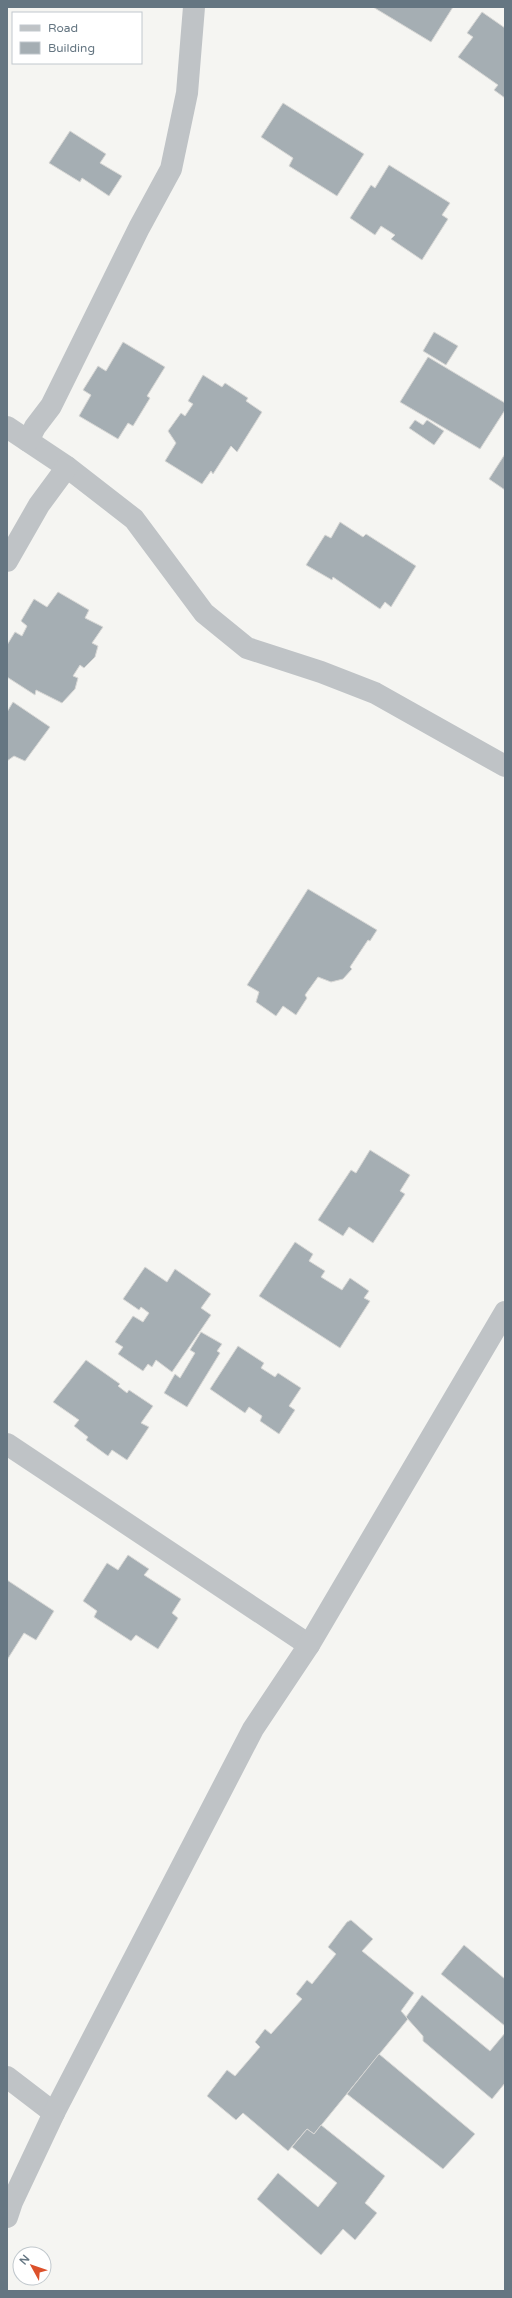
<svg xmlns="http://www.w3.org/2000/svg" width="512" height="2298" viewBox="0 0 512 2298" font-family="'Varela Round',sans-serif">
<style>
.building{fill:#a5aeb3;stroke:#d7d7d5}
.lines{fill:none;stroke-linecap:round;stroke-linejoin:round}
.minor{stroke:#bfc3c6;stroke-width:22}
</style>
<rect width="100%" height="100%" fill="#f5f5f2"/>
<g class="building">
<polygon points="373,7 453,7 431,42"/>
<polygon points="482,12 505,28 505,98 494,90 498,85 458,57 473,37 467,33"/>
<polygon points="283,103 364,154 337,196 289,166 293,158 261,137"/>
<polygon points="70,131 106,154 100,163 122,176 109,196 82,178 80,182 49,163"/>
<polygon points="389,165 450,203 442,215 448,219 422,260 391,239 395,235 381,226 375,235 350,218 371,185 375,188"/>
<polygon points="434,332 458,346 446,365 423,351"/>
<polygon points="123,342 165,367 147,396 150,398 133,426 128,423 118,439 79,416 91,395 83,390 98,366 106,371"/>
<polygon points="428,357 505,403 505,410 480,449 400,402"/>
<polygon points="203,375 222,387 225,383 248,398 246,401 262,412 237,452 231,446 213,474 211,471 202,484 165,461 176,443 168,431 181,413 185,416 193,404 188,401"/>
<polygon points="415,420 423,425 427,420 444,431 434,445 409,428"/>
<polygon points="505,454 505,490 489,479"/>
<polygon points="340,522 363,537 366,534 416,566 391,607 385,602 380,609 333,577 332,580 306,565 325,535 331,538"/>
<polygon points="58,592 89,610 85,618 103,627 92,643 98,646 95,657 84,668 80,665 73,676 78,678 75,689 62,703 36,690 35,695 7,677 7,645 15,632 22,636 27,626 21,621 34,599 47,607"/>
<polygon points="13,702 50,727 25,761 14,756 7,761 7,712"/>
<polygon points="308,889 377,930 370,941 368,940 350,967 352,969 343,979 331,982 318,977 305,995 307,998 296,1015 283,1006 276,1016 256,1002 259,992 247,985"/>
<polygon points="370,1150 410,1175 400,1191 405,1194 373,1243 349,1227 343,1236 318,1220 351,1170 356,1173"/>
<polygon points="295,1242 313,1254 309,1261 325,1271 321,1277 342,1290 350,1278 369,1291 364,1298 370,1301 340,1348 259,1296"/>
<polygon points="145,1267 167,1282 175,1269 211,1294 201,1308 211,1315 172,1372 156,1360 152,1367 148,1364 143,1371 118,1354 123,1347 115,1342 133,1316 143,1322 149,1313 141,1307 139,1310 123,1299"/>
<polygon points="201,1332 222,1344 217,1351 220,1353 187,1407 164,1393 175,1374 180,1378 195,1353 190,1350"/>
<polygon points="238,1346 264,1363 261,1368 275,1377 278,1373 301,1388 289,1406 295,1410 279,1434 260,1421 262,1416 249,1407 245,1413 210,1389"/>
<polygon points="86,1360 120,1384 118,1386 127,1393 129,1390 153,1406 141,1423 149,1427 127,1460 112,1450 108,1456 86,1440 88,1437 74,1426 79,1420 53,1402"/>
<polygon points="128,1555 149,1569 144,1575 181,1599 172,1613 178,1618 158,1649 136,1635 131,1641 94,1617 97,1611 83,1601 107,1563 118,1570"/>
<polygon points="7,1580 54,1611 36,1640 24,1633 7,1660"/>
<polygon points="351,1920 373,1939 362,1951 414,1993 401,2011 408,2019 314,2134 307,2129 288,2151 243,2113 236,2120 207,2096 227,2070 235,2076 260,2047 255,2042 265,2029 271,2034 302,1999 296,1994 307,1980 312,1984 336,1954 328,1947 347,1922"/>
<polygon points="464,1945 505,1979 505,2026 441,1974"/>
<polygon points="422,1995 490,2051 505,2033 505,2083 492,2099 423,2041 423,2036 406,2017"/>
<polygon points="379,2054 475,2134 443,2169 347,2094"/>
<polygon points="321,2125 385,2176 365,2203 377,2213 355,2240 343,2229 321,2255 257,2199 278,2173 318,2207 337,2183 292,2147 307,2129 314,2134"/>
</g>
<g class="lines">
<g class="minor">
<polyline points="7,427 67,467 134,519 204,613 247,648 321,672 375,693 505,766"/>
<polyline points="28,441 35,427 51,406 139,228 171,169 187,93 194,7"/>
<polyline points="7,561 39,505 67,467"/>
<polyline points="7,1444 309,1645"/>
<polyline points="7,2077 54,2113"/>
<polyline points="7,2217 12,2202 54,2113 253,1729 309,1645 505,1312"/>
</g>
</g>
<rect width="512" height="2298" fill="none" stroke="#657682" stroke-width="16"/>
<rect x="12" y="12" width="130" height="52" fill="#ffffff" stroke="#c1c8cd"/>
<rect x="20" y="25" width="20" height="6" fill="#bfc3c6" stroke="#c1c8cd"/>
<text x="48" y="32" font-size="12" fill="#657682">Road</text>
<rect x="20" y="42" width="20" height="12" fill="#a5aeb3" stroke="#c1c8cd"/>
<text x="48" y="52" font-size="12" fill="#657682">Building</text>
<g transform="translate(32 2266) rotate(310)"><circle r="19" fill="#ffffff" stroke="#c1c8cd"/>
<path d="M0-3L7 15L0 10L-7 15Z" fill="#dc512b"/>
<text y="-6" font-size="11" font-weight="bold" text-anchor="middle" fill="#657682">N</text>
</g>
</svg>
